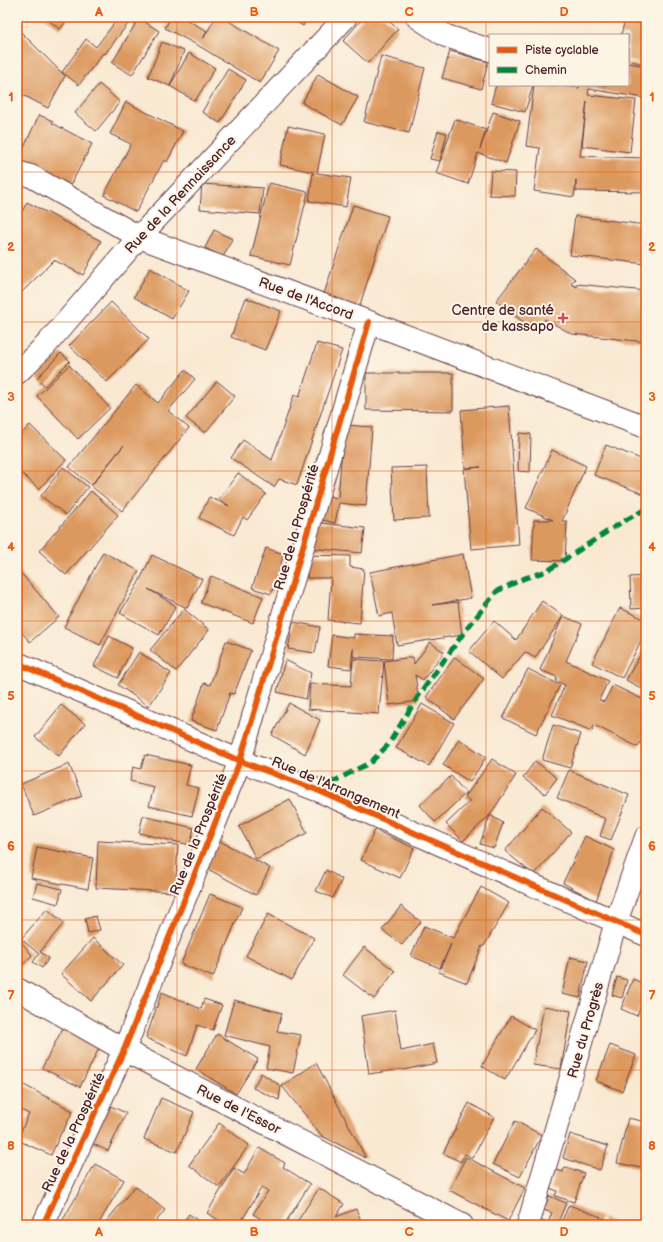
<svg xmlns="http://www.w3.org/2000/svg" width="663" height="1242" viewBox="0 0 663 1242" font-family="'Balsamiq Sans',sans-serif">
<style>
.building{fill:#dc995f}
.lines{fill:none;stroke-linecap:round;stroke-linejoin:round}
.minor-casing{stroke:#643d44;stroke-width:24}
.minor{stroke:#fff;stroke-width:22}
.quiet{stroke:#00873e;stroke-width:5;stroke-dasharray:10 5;stroke-linecap:butt}
.cycleway-casing{stroke:#fcf5e5;stroke-width:8}
.cycleway{stroke:#e8590c;stroke-width:6}
.grid{fill:none;stroke:#e8590c;stroke-width:1;stroke-opacity:0.55}
.poi-dot{fill:#d1495b;stroke:#fcf5e5;stroke-width:1.5}
.labels{text-anchor:middle;stroke-width:4;stroke-linejoin:round;paint-order:stroke}
.street-label{font-size:14px;fill:#4a1f2b;stroke:#fcf5e5}
.poi-label{font-size:14px;fill:#4a1f2b;stroke:#fcf5e5;text-anchor:end}
.neatline{fill:none;stroke:#e8590c;stroke-width:1.5}
.grid-label{font-size:13px;text-anchor:middle;font-weight:bold;fill:#e8590c}
</style>
<rect width="100%" height="100%" fill="#fcf5e5"/>
<filter id="ink" filterUnits="userSpaceOnUse"><feTurbulence type="fractalNoise" baseFrequency=".025" numOctaves="2"/><feDisplacementMap in="SourceGraphic" scale="8" xChannelSelector="R" yChannelSelector="G"/><feConvolveMatrix kernelMatrix="1 2 1 2 8 2 1 2 1" color-interpolation-filters="sRGB"/></filter>
<filter id="wash" filterUnits="userSpaceOnUse"><feTurbulence type="fractalNoise" baseFrequency=".012" numOctaves="4" result="noise"/><feDisplacementMap in="SourceGraphic" scale="16" xChannelSelector="R" yChannelSelector="G"/><feGaussianBlur stdDeviation="0.9" result="paint"/><feColorMatrix in="noise" values="0 0 0 0 0 0 0 0 0 0 0 0 0 0 0 0 0 1.4 0 .05"/><feComposite in="paint" operator="in"/></filter>
<g filter="url(#wash)">
<rect width="100%" height="100%" fill="#f9e9d3"/>
<g id="blocks">
<g class="building">
<polygon points="44,17 70,17 60,29"/>
<polygon points="119,17 133,17 105,54 103,53 79,85 62,72 86,39 96,47"/>
<polygon points="171,17 182,17 207,31 203,39 216,17 222,17 279,51 260,83 199,46 165,28"/>
<polygon points="289,17 308,17 303,26"/>
<polygon points="364,17 384,17 398,29 368,63 343,41"/>
<polygon points="139,18 159,31 132,75 112,63"/>
<polygon points="625,19 646,24 646,65 628,60 628,35 621,35"/>
<polygon points="17,28 65,76 48,108 17,92"/>
<polygon points="162,42 184,51 170,86 148,77"/>
<polygon points="450,51 488,62 481,89 442,78"/>
<polygon points="189,53 215,68 195,101 170,86"/>
<polygon points="381,56 425,68 409,133 364,122"/>
<polygon points="628,63 646,66 646,83 644,98 589,89 588,95 636,100 630,152 582,146 587,101 580,156 646,158 646,192 576,191 576,180 574,197 534,191 540,148 526,146 534,85 559,85 579,88 580,85 628,85"/>
<polygon points="228,69 246,80 220,123 202,112"/>
<polygon points="318,74 358,97 342,125 302,103"/>
<polygon points="99,84 120,102 96,131 75,113"/>
<polygon points="496,85 533,85 525,112 491,103"/>
<polygon points="126,102 183,131 167,162 164,160 136,212 104,195 131,144 110,134"/>
<polygon points="493,112 520,121 506,163 478,153 468,184 436,173 455,119 486,130 480,149"/>
<polygon points="39,115 53,121 52,123 92,144 70,186 17,162"/>
<polygon points="288,126 325,134 317,173 351,178 346,207 309,201 313,172 280,165"/>
<polygon points="438,131 447,133 440,161 430,159"/>
<polygon points="646,139 646,154 640,151"/>
<polygon points="491,171 516,172 515,196 489,195"/>
<polygon points="269,183 308,192 290,265 251,256"/>
<polygon points="202,184 263,188 260,214 200,209"/>
<polygon points="27,202 101,241 83,275 54,260 17,297 17,221"/>
<polygon points="353,205 388,216 359,308 323,297"/>
<polygon points="575,216 646,225 646,264 570,255"/>
<polygon points="214,230 232,239 223,257 205,248"/>
<polygon points="536,249 575,279 571,284 577,287 577,284 646,291 646,342 572,334 545,319 535,331 496,301"/>
<polygon points="150,268 189,291 172,319 134,297"/>
<polygon points="246,298 281,311 265,350 231,337"/>
<polygon points="111,302 149,339 107,382 69,346"/>
<polygon points="317,343 342,350 297,485 279,479 274,487 231,458 243,440 272,460 294,395 299,397"/>
<polygon points="61,353 70,361 45,386 37,378"/>
<polygon points="69,365 110,408 78,439 37,396"/>
<polygon points="185,370 195,379 168,411 189,428 122,511 91,486 124,445 91,485 69,467 136,385 158,403"/>
<polygon points="366,373 453,373 453,411 366,410"/>
<polygon points="217,381 235,396 205,433 186,418"/>
<polygon points="509,406 519,545 471,549 464,469 481,467 465,468 461,410"/>
<polygon points="30,425 66,460 39,489 17,469 17,438"/>
<polygon points="344,425 372,427 366,506 339,503 335,523 318,519 323,495 338,498"/>
<polygon points="519,433 531,434 530,472 518,471"/>
<polygon points="606,445 646,461 646,495 594,475"/>
<polygon points="552,450 586,466 562,521 567,521 565,561 532,560 534,520 553,520 526,508"/>
<polygon points="63,467 88,487 66,515 41,496"/>
<polygon points="427,467 429,518 394,520 391,468"/>
<polygon points="238,473 266,494 247,520 243,517 234,535 199,518 209,497 229,506 219,499"/>
<polygon points="91,491 118,515 66,575 39,551"/>
<polygon points="313,522 365,528 362,553 310,548"/>
<polygon points="266,548 284,554 271,594 252,588"/>
<polygon points="103,552 139,571 100,645 64,627"/>
<polygon points="463,554 471,598 432,605 458,602 462,635 397,645 392,613 379,616 370,572"/>
<polygon points="152,555 202,579 187,608 148,589 176,606 159,635 120,613 138,584"/>
<polygon points="308,555 350,556 350,567 364,569 360,623 328,620 331,578 307,578"/>
<polygon points="19,571 59,617 30,642 17,627 17,573"/>
<polygon points="211,576 263,597 253,623 201,603"/>
<polygon points="646,576 646,608 631,609 630,577"/>
<polygon points="542,601 563,616 535,658 525,652 502,679 469,651 494,621 516,640"/>
<polygon points="620,608 646,620 646,631 622,678 592,663"/>
<polygon points="184,609 209,630 176,671 150,650"/>
<polygon points="563,616 582,624 566,661 608,681 599,700 604,702 613,685 646,701 646,732 638,747 594,725 592,731 552,715 565,685 556,681 557,677 540,670"/>
<polygon points="293,622 320,627 315,653 288,649"/>
<polygon points="354,634 393,636 392,659 353,657 353,648 351,669 328,666 332,635 354,638"/>
<polygon points="109,636 132,648 118,678 94,666"/>
<polygon points="226,641 251,650 234,694 230,693 217,730 191,721 204,683 210,685"/>
<polygon points="430,642 444,652 423,680 415,675 419,701 389,705 384,661 413,657 414,664"/>
<polygon points="643,650 646,652 646,691 626,680"/>
<polygon points="139,652 171,673 149,706 118,685"/>
<polygon points="455,657 484,679 454,719 426,697"/>
<polygon points="353,659 384,661 379,714 308,709 310,684 351,686"/>
<polygon points="285,660 311,673 306,699 277,692"/>
<polygon points="528,669 560,685 536,734 503,718"/>
<polygon points="289,703 320,720 305,754 272,735"/>
<polygon points="422,704 454,723 429,766 396,748"/>
<polygon points="61,705 85,724 59,756 35,737"/>
<polygon points="553,725 581,734 570,768 542,760"/>
<polygon points="459,739 486,757 470,782 443,765"/>
<polygon points="145,755 191,765 186,785 199,788 192,816 149,806 154,787 130,781 133,767 141,769"/>
<polygon points="492,759 516,775 490,815 463,841 446,824 470,801 465,797"/>
<polygon points="535,761 557,778 545,794 523,778"/>
<polygon points="69,764 82,796 34,816 21,784"/>
<polygon points="569,770 629,795 611,840 600,836 606,819 557,798"/>
<polygon points="451,776 466,793 435,822 420,805"/>
<polygon points="290,799 307,833 256,859 239,826"/>
<polygon points="542,807 571,832 534,875 505,851"/>
<polygon points="490,815 503,823 494,848 480,844"/>
<polygon points="143,816 194,828 190,845 139,833"/>
<polygon points="375,830 414,848 400,878 361,860"/>
<polygon points="585,836 614,850 596,901 563,883"/>
<polygon points="98,841 178,845 175,892 96,888"/>
<polygon points="220,841 270,868 256,895 206,868"/>
<polygon points="37,847 93,858 88,889 31,878"/>
<polygon points="646,861 646,889 637,886"/>
<polygon points="326,870 342,879 333,898 316,891"/>
<polygon points="37,883 62,889 58,904 33,897"/>
<polygon points="481,887 509,903 484,946 482,946 467,983 439,972 451,944 440,968 411,956 424,926 453,938"/>
<polygon points="210,894 242,907 213,977 181,964"/>
<polygon points="401,906 421,922 402,945 382,930"/>
<polygon points="47,909 64,923 40,952 49,958 42,968 33,962 39,954 21,939"/>
<polygon points="268,914 314,938 292,980 246,956"/>
<polygon points="96,916 100,930 88,933 85,919"/>
<polygon points="17,937 32,955 17,971"/>
<polygon points="93,938 123,965 91,1001 61,974"/>
<polygon points="364,947 395,971 374,999 343,975"/>
<polygon points="570,957 588,961 580,998 562,994"/>
<polygon points="617,977 627,980 622,998 612,995"/>
<polygon points="633,979 646,985 646,993 637,1016 621,1009"/>
<polygon points="162,992 201,1009 204,999 222,1005 213,1030 197,1025 187,1056 146,1038"/>
<polygon points="234,1000 282,1013 277,1031 301,1035 293,1073 266,1068 270,1047 224,1035"/>
<polygon points="544,1006 571,1011 561,1069 533,1065"/>
<polygon points="395,1010 401,1051 433,1044 437,1063 403,1070 402,1069 369,1074 361,1016"/>
<polygon points="511,1016 535,1030 505,1080 482,1066"/>
<polygon points="65,1024 102,1042 80,1087 42,1068"/>
<polygon points="217,1034 258,1059 236,1094 196,1069"/>
<polygon points="610,1045 636,1055 622,1091 596,1081"/>
<polygon points="316,1063 366,1158 322,1136 282,1086"/>
<polygon points="261,1073 281,1086 279,1100 253,1088"/>
<polygon points="22,1084 73,1111 63,1131 62,1131 51,1155 17,1140 29,1114 17,1108 17,1093"/>
<polygon points="161,1098 194,1112 177,1152 144,1139"/>
<polygon points="469,1103 494,1117 472,1158 465,1154 461,1162 443,1153"/>
<polygon points="106,1104 126,1113 108,1151 89,1142"/>
<polygon points="628,1118 646,1122 646,1169 617,1163"/>
<polygon points="515,1121 542,1135 520,1177 493,1164"/>
<polygon points="219,1123 249,1145 219,1187 189,1165"/>
<polygon points="570,1134 608,1146 600,1170 563,1158"/>
<polygon points="259,1148 285,1163 283,1167 310,1184 284,1225 271,1225 253,1214 268,1191 262,1187 239,1225 227,1225 207,1213 234,1168 244,1174"/>
<polygon points="466,1157 525,1188 508,1221 449,1190"/>
<polygon points="95,1164 124,1180 98,1225 60,1225"/>
<polygon points="565,1167 584,1173 574,1202 555,1196 557,1191 550,1188 556,1170 563,1172"/>
<polygon points="135,1186 165,1210 153,1225 107,1225 105,1223"/>
<polygon points="319,1188 344,1204 336,1217 356,1209 363,1225 295,1225"/>
<polygon points="549,1196 566,1203 557,1225 537,1225 539,1220 548,1223 552,1213 544,1210"/>
<polygon points="569,1205 601,1217 598,1225 560,1225"/>
<polygon points="189,1214 204,1225 181,1225"/>
<polygon points="603,1218 620,1225 601,1225"/>
</g>
</g>
</g>
<g filter="url(#ink)">
<use href="#blocks" fill-opacity="0" stroke="#643d44" stroke-width="1"/>
<g class="lines">
<g class="minor-casing">
<g id="minor">
<polyline points="417,17 446,36 490,50"/>
<polyline points="17,172 31,176 139,237 369,322 646,427"/>
<polyline points="17,373 46,345 139,237 346,17"/>
<polyline points="17,663 240,761 317,790 646,935"/>
<polyline points="17,989 124,1050 462,1225"/>
<polyline points="43,1225 124,1050 240,761 369,322"/>
<polyline points="528,1225 616,922 646,837"/>
</g>
</g>
<use href="#minor" class="minor"/>
<polyline class="quiet" points="317,790 371,762 388,745 417,698 465,631 497,591 525,578 547,571 622,522 646,509"/>
<g class="cycleway-casing">
<g id="cycleway">
<polyline points="17,663 240,761 317,790 646,935"/>
<polyline points="43,1225 124,1050 240,761 369,322"/>
</g>
</g>
<use href="#cycleway" class="cycleway"/>
</g>
</g>
<path class="grid" d="M177,17V1225M332,17V1225M486,17V1225M17,172H646M17,322H646M17,471H646M17,621H646M17,771H646M17,920H646M17,1070H646"/>
<path class="poi-dot" d="M561 312h4v4h4v4h-4v4h-4v-4h-4v-4h4z"/>
<g class="labels">
<g class="street-label">
<text transform="translate(180 194) rotate(-47)" y="5">Rue de la Rennaissance</text>
<text transform="translate(306 298) rotate(20)" y="5">Rue de l'Accord</text>
<text transform="translate(296 527) rotate(-74)" y="5">Rue de la Prospérité</text>
<text transform="translate(336 787) rotate(23)" y="5">Rue de l'Arrangement</text>
<text transform="translate(198 834) rotate(-68)" y="5">Rue de la Prospérité</text>
<text transform="translate(585 1030) rotate(-74)" y="5">Rue du Progrès</text>
<text transform="translate(239 1109) rotate(27)" y="5">Rue de l'Essor</text>
<text transform="translate(73 1132) rotate(-65)" y="5">Rue de la Prospérité</text>
</g>
<g class="poi-label">
<text x="554" y="315">Centre de santé<tspan x="554" dy="16">de kassapo</tspan></text>
</g>
</g>
<rect width="663" height="1242" fill="none" stroke="#fcf5e5" stroke-width="44"/>
<rect x="489" y="34" width="140" height="52" fill="#fcf5e5" stroke="#b59f9b"/>
<rect x="497" y="47" width="20" height="6" fill="#e8590c" stroke="#b59f9b"/>
<text x="525" y="54" font-size="12" fill="#4a1f2b">Piste cyclable</text>
<rect x="497" y="67" width="20" height="6" fill="#00873e" stroke="#b59f9b"/>
<text x="525" y="74" font-size="12" fill="#4a1f2b">Chemin</text>
<rect x="22" y="22" width="619" height="1198" class="neatline"/>
<g class="grid-label">
<text x="99" y="16">A</text>
<text x="254" y="16">B</text>
<text x="409" y="16">C</text>
<text x="564" y="16">D</text>
<text x="11" y="101">1</text>
<text x="652" y="101">1</text>
<text x="11" y="251">2</text>
<text x="652" y="251">2</text>
<text x="11" y="401">3</text>
<text x="652" y="401">3</text>
<text x="11" y="551">4</text>
<text x="652" y="551">4</text>
<text x="11" y="700">5</text>
<text x="652" y="700">5</text>
<text x="11" y="850">6</text>
<text x="652" y="850">6</text>
<text x="11" y="1000">7</text>
<text x="652" y="1000">7</text>
<text x="11" y="1150">8</text>
<text x="652" y="1150">8</text>
<text x="99" y="1236">A</text>
<text x="254" y="1236">B</text>
<text x="409" y="1236">C</text>
<text x="564" y="1236">D</text>
</g>
</svg>
